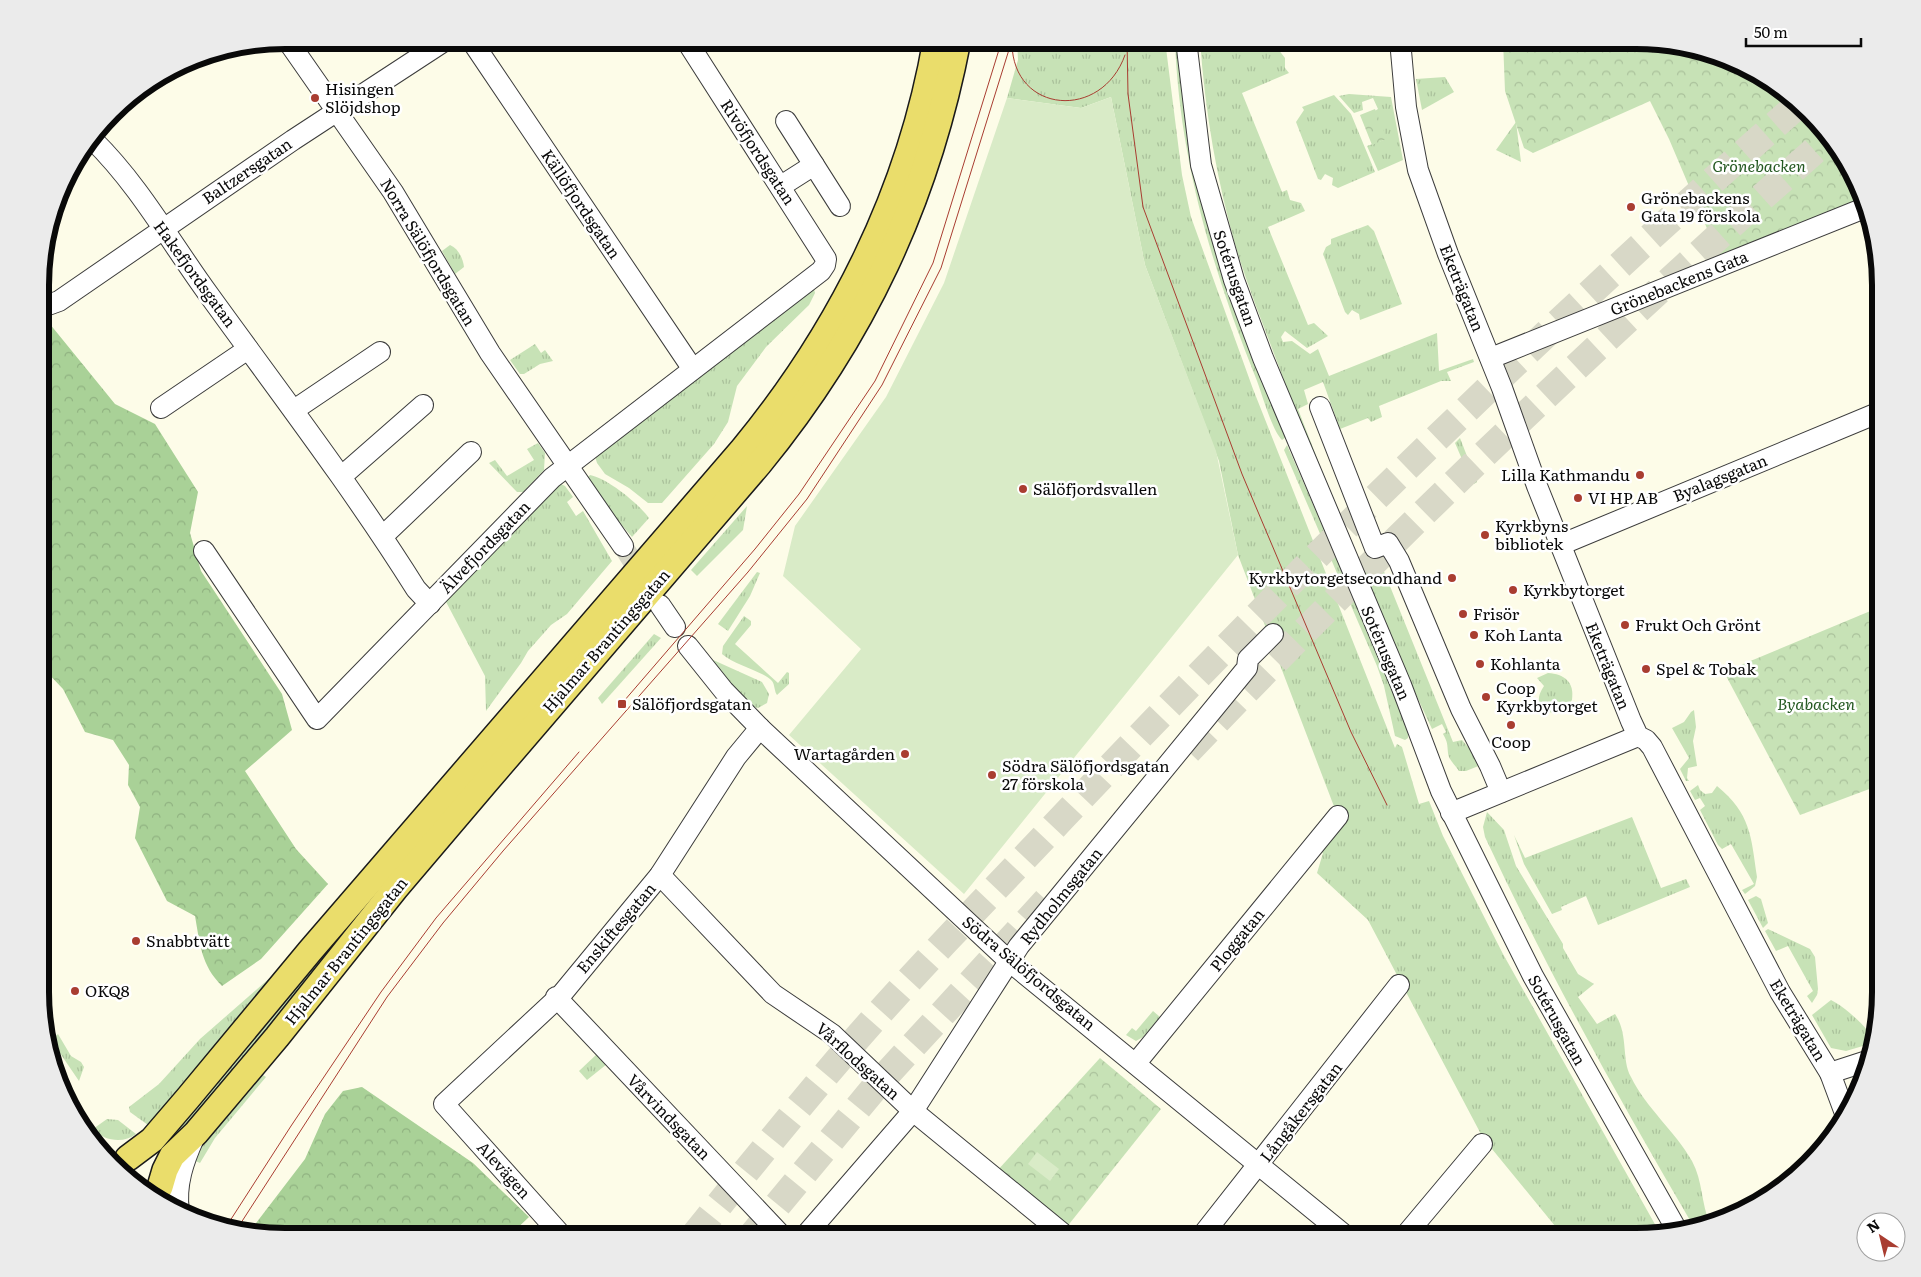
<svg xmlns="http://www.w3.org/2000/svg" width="1921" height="1277" viewBox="0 0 1921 1277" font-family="Literata,serif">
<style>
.grass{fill:url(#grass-tufts)}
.forest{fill:url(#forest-crowns)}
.park{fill:url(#park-crowns)}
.pitch{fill:#d9ebc7}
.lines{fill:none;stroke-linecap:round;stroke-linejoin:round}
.minor-tunnel{stroke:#d8d8c7;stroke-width:20;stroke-dasharray:20 10;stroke-linecap:butt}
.highway-tunnel{stroke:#d8d8c7;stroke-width:28;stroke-dasharray:28 14;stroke-linecap:butt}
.minor-casing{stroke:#3c3c3c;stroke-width:22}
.major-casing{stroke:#1a1a1a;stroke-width:28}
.minor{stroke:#fff;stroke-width:20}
.major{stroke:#eadd6b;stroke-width:25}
.tram{stroke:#a93d31;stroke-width:1}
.poi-dot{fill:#a93d31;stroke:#fff;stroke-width:2}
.labels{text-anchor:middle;stroke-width:5;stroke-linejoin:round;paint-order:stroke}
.poi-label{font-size:16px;fill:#090909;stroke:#fff;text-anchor:start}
.street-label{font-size:16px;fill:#090909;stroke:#fff}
.park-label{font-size:16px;font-style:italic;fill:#255922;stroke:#fff}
.rim{fill:none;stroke:#090909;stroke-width:6}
</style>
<defs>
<pattern id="grass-tufts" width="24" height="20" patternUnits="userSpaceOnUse" patternTransform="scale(1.25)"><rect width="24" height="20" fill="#c7e2b6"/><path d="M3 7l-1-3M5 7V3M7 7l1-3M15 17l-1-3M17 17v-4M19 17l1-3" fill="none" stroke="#aac19b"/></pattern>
<pattern id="forest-crowns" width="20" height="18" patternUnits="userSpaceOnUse" patternTransform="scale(1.25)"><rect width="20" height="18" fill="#a9d197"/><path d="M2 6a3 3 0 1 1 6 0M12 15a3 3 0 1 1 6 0" fill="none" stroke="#90b281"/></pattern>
<pattern id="park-crowns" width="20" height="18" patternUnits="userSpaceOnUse" patternTransform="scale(1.25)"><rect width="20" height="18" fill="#c7e2b6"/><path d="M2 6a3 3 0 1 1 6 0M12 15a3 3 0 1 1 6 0" fill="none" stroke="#aac19b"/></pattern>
</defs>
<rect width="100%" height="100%" fill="#fdfce8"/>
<g class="grass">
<path d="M966,40H971C939,210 868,355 756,486Z"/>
<polygon points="1017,40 1165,40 1182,175 1191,217 1253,389 1395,748 1397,744 1402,747 1419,804 1429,801 1443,836 1503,954 1661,1235 1564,1237 1483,1138 1368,920 1317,873 1323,853 1318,851 1335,809 1238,555 1219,461 1145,265 1111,97 1081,108 1007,98 1018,60"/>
<path d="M1175,40H1182L1183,62L1286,437L1282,440C1272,430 1263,397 1257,381C1213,272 1179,159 1175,40Z"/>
<path d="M1200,40H1268L1273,50L1278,49L1285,58V68L1289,73L1242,93L1282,192L1287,190L1290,200L1301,203L1305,211L1268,227L1308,325L1314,323L1328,336L1307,348L1285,331L1281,337L1283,342L1292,341L1310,354L1318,349L1329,376L1437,333L1439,371L1473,359L1474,362L1447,372L1451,381H1441L1379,406L1382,417L1371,422L1368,418L1340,429L1323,382L1304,390L1308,404L1298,409L1360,569L1381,564L1453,742L1462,740L1481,762V765L1466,771H1459C1456,766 1448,759 1448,753C1447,744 1448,743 1443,734L1446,732L1442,724L1432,729C1378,613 1326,496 1282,375C1267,334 1250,293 1237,251C1217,182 1205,112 1200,40Z"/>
<path d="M1305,40H1349C1334,46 1316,58 1305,40Z"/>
<polygon points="1445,77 1454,92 1422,110 1416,79"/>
<polygon points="1349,94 1391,97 1403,160 1378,171 1367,146 1384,140 1373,112 1378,109 1373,98 1362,102 1363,110 1354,113 1339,96"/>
<polygon points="1334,95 1351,114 1375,172 1338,188 1332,185 1333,178 1325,174 1321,180 1318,179 1296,122 1304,110 1302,107"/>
<polygon points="1516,122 1521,162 1496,150"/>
<polygon points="1368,225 1374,231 1402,304 1360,320 1359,314 1352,310 1348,315 1345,312 1323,254 1326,247 1331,244 1331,239"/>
<path d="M450,245C459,249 463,259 464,267L455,274L442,251Z"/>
<polygon points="813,284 815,293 809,305 766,347 737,386 728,422 714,444 662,503 648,503 629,488 605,474 597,463 594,453"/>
<polygon points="535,344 541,353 545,350 553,361 540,364 524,374 520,374 510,360"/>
<polygon points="1460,438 1477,482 1474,484 1471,480 1455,443"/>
<polygon points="538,443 545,453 544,470 523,492 517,492 489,463 495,460 507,476 534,460 527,449"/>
<polygon points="1287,445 1390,680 1408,733 1408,738 1405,740 1395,736 1384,686 1377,666 1284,450"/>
<path d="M590,475C607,478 639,504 649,518L632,537L614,516L590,481L588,477Z"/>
<polygon points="559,483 565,486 573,497 567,502 576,516 583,511 612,561 567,614 551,625 528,651 521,663 486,711 485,676 444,598"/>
<polygon points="747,506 743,530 697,576 691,570"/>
<polygon points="757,572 760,573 750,596 728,631 718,624"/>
<polygon points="624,598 171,1146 165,1141"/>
<path d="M744,616L751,621V625L735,644L778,683L787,672L789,673V684L777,695C774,691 775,685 772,681C765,672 734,665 722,654L723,646Z"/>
<polygon points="654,634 661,638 602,704 598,698"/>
<polygon points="711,659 762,682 769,694 767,703 758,708 746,705"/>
<path d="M1548,673C1564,674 1575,682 1572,700L1562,713L1545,712C1537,704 1537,696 1544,686L1537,678Z"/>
<polygon points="1694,710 1696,727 1693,741 1697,766 1688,768 1687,778 1689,781 1686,781 1680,769 1689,758 1672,728 1684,722 1691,712"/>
<path d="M1698,785L1700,790L1705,794L1712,793L1717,786C1751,814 1751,836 1757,877L1755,886L1745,894L1742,890L1754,884L1731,844L1722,849L1718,845L1700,810L1705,806L1700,798L1695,800L1690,791Z"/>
<path d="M1487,812L1504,830L1516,866L1563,944V948L1578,974L1594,984L1578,997L1597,1024L1615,1014C1629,1035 1621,1059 1631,1077C1646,1108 1675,1131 1692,1161C1703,1181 1701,1204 1710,1224L1695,1229C1620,1101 1548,972 1485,837L1483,827Z"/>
<polygon points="1632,817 1661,888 1686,879 1690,887 1598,925 1586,896 1561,907 1562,910 1552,914 1524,864 1514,835 1525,858"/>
<polygon points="1756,896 1761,899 1768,923 1763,928 1748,900"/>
<polygon points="1768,929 1810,949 1815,957 1818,989 1817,995 1812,1003 1807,996 1813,991 1788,946 1776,951 1765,931"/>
<polygon points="309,939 148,1125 130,1112 129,1107 159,1084 200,1039 280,969"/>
<path d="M1831,1000C1842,1005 1874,1031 1873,1043L1846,1051L1831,1048L1812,1015Z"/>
<polygon points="1153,1011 1160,1017 1143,1037 1136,1041 1126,1035 1132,1028 1136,1031"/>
<polygon points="58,1034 71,1056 81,1062 84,1067 79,1081 51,1040"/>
<polygon points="598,1053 607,1064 587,1080 579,1071"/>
<polygon points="260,1073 266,1077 215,1138 200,1163 193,1160 198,1149"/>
<path d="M107,1119L118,1120L136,1134C123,1144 104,1141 93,1129Z"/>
</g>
<g class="forest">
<path d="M45,318L115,404L155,424L198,492L190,533L201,571L282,694L292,730L245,771L296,849L328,884L261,959L222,986C201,965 200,944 195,916L167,901L135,838L140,807L128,785L129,765L113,740L85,732L63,689L42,667V320Z"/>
<polygon points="362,1087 473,1163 529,1217 508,1237 284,1237 250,1231 305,1159 325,1114 343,1091"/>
</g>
<g class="park">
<polygon points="1503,40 1637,40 1715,53 1773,81 1820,123 1848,163 1864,200 1720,259 1669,139 1650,101 1533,153 1524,148 1505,91"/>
<polygon points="1375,109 1387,139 1372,145 1360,115"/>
<polygon points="1880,607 1880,785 1800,815 1724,672"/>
<polygon points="1100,1058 1161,1109 1066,1228 996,1172"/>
</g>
<g class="pitch">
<polygon points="1111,97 1145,265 1216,451 1238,555 964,894 789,735 861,649 783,576 795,526 886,397 944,283 1007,98 1081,108"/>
<polygon points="1037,1152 1059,1169 1050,1181 1028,1164"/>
</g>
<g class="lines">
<polyline class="minor-tunnel" points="623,546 646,583"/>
<g class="highway-tunnel">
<path d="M1188,751C1393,537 1608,332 1830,137"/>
<path d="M693,1237C743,1175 793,1113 845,1052C914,972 989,896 1061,819C1296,570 1542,330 1799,104"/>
<polyline points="751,1237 876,1086 1047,900"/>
</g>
<g class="minor-casing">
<g id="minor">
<polyline points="287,40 393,192 490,353 623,546"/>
<polyline points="471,40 692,368"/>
<polyline points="1186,40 1201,165 1234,280 1263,358 1401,685 1441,791 1533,976 1678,1232"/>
<polyline points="1400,40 1406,107 1418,170 1448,254 1502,388 1537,486 1631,721 1638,736 1646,740 1652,747 1780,992 1830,1073 1846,1116"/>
<polyline points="786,121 840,206"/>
<path d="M93,140C139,185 171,243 209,295C279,392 352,487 416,589L430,604"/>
<polyline points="781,186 814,165"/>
<polyline points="42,303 48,305 59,301 293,140 446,40"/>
<polyline points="1491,358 1867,207"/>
<polyline points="1320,407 1375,548 1388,543 1399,561 1461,709 1490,766 1501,792"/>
<polyline points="161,408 248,349"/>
<polyline points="294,410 380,352"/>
<polyline points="342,476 423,405"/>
<polyline points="383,536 471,452"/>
<polyline points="1560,545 1880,412"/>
<polyline points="204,551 317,719 552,478 821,271 825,265 826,259 686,40"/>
<polyline points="660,605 675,627"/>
<polyline points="688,646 724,691 760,728 1009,961 1347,1237"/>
<polyline points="1451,813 1638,736"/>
<polyline points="660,875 773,994 832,1034 913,1111 1067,1237"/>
<polyline points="556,997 783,1237"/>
<polyline points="1136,1063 1338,816"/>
<polyline points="1830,1073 1870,1060"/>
<path d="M179,1211C175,1185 184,1160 194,1138"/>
<polyline points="563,1237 444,1104 561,995 660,875 736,757 760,728"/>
<polyline points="804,1237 913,1111 1019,946 1247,668 1248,659 1273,634"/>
<polyline points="1201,1237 1399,985"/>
<polyline points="1404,1237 1482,1144"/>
</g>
</g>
<g class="major-casing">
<g id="major">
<path d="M128,1158L152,1140L188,1098L310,951L743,449C840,331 910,192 936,40"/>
<path d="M160,1187L165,1170L172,1156L196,1133L277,1037L395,889L486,782L759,464C863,337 927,201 958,40"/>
</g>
</g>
<use href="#minor" class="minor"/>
<use href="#major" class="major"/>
<g class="tram">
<polyline points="1127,40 1128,94 1143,207 1242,474 1351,732 1387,805"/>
<path d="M1012,44C1013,114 1102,121 1125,55"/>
<polyline points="624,701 755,549 799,494 875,381 933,263 1002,40"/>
<polyline points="226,1227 291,1126 381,992 436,918 579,752"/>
<polyline points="237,1229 387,997 443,923 503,851 748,572 807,499 882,385 941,268 1012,40"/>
</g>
</g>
<g class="poi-dot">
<circle cx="315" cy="98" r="5"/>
<circle cx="1631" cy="207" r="5"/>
<circle cx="1640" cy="475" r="5"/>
<circle cx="1023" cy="489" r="5"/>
<circle cx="1578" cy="498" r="5"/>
<circle cx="1485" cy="535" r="5"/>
<circle cx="1452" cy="578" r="5"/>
<circle cx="1513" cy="590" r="5"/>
<circle cx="1463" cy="614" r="5"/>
<circle cx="1625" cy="625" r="5"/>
<circle cx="1474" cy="635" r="5"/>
<circle cx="1480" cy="664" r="5"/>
<circle cx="1646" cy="669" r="5"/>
<circle cx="1486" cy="697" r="5"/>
<rect x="617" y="699" width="10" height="10" rx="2.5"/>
<circle cx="1511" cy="725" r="5"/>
<circle cx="905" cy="754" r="5"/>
<circle cx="992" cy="775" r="5"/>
<circle cx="136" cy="941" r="5"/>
<circle cx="75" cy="991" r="5"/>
</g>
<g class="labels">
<g class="poi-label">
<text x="325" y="95">Hisingen<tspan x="325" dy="18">Slöjdshop</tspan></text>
<text x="1641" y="204">Grönebackens<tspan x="1641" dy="18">Gata 19 förskola</tspan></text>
<text x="1630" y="481" text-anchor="end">Lilla Kathmandu</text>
<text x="1033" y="495">Sälöfjordsvallen</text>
<text x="1588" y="504">VI HP AB</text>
<text x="1495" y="532">Kyrkbyns<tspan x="1495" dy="18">bibliotek</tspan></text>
<text x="1442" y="584" text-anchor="end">Kyrkbytorgetsecondhand</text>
<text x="1523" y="596">Kyrkbytorget</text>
<text x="1473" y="620">Frisör</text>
<text x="1635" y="631">Frukt Och Grönt</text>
<text x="1484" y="641">Koh Lanta</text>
<text x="1490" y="670">Kohlanta</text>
<text x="1656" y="675">Spel &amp; Tobak</text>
<text x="1496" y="694">Coop<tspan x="1496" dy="18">Kyrkbytorget</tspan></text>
<text x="632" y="710">Sälöfjordsgatan</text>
<text x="1511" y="748" text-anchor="middle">Coop</text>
<text x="895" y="760" text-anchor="end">Wartagården</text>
<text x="1002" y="772">Södra Sälöfjordsgatan<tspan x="1002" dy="18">27 förskola</tspan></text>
<text x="146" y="947">Snabbtvätt</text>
<text x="85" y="997">OKQ8</text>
</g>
<g class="street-label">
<text transform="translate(758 152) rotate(57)" y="6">Rivöfjordsgatan</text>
<text transform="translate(247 171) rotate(-34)" y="6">Baltzersgatan</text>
<text transform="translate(581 204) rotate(56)" y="6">Källöfjordsgatan</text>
<text transform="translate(428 252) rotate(59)" y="6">Norra Sälöfjordsgatan</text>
<text transform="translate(195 274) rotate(54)" y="6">Hakefjordsgatan</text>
<text transform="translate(1235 278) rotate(71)" y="6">Sotérusgatan</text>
<text transform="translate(1679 283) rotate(-22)" y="6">Grönebackens Gata</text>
<text transform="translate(1462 288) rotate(68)" y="6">Eketrägatan</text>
<text transform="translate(1720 478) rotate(-22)" y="6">Byalagsgatan</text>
<text transform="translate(485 547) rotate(-46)" y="6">Älvefjordsgatan</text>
<text transform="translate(606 641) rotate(-49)" y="6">Hjalmar Brantingsgatan</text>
<text transform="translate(1386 653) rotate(67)" y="6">Sotérusgatan</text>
<text transform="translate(1608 666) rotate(68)" y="6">Eketrägatan</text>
<text transform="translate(1061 896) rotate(-51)" y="6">Rydholmsgatan</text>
<text transform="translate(616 928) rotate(-50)" y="6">Enskiftesgatan</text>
<text transform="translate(1237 940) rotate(-51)" y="6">Ploggatan</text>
<text transform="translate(346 951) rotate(-51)" y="6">Hjalmar Brantingsgatan</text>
<text transform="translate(1029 973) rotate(40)" y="6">Södra Sälöfjordsgatan</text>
<text transform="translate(1557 1020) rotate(61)" y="6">Sotérusgatan</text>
<text transform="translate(1798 1020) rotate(59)" y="6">Eketrägatan</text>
<text transform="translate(858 1061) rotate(42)" y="6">Vårflodsgatan</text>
<text transform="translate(1301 1112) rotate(-52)" y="6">Långåkersgatan</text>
<text transform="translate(669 1117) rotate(46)" y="6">Vårvindsgatan</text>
<text transform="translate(504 1170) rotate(48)" y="6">Alevägen</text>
</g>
<g class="park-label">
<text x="1759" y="172">Grönebacken</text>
<text x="1816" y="710">Byabacken</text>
</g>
</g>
<path d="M0 0H1921V1277H0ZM285 49H1636A236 236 0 0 1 1872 285V992A236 236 0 0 1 1636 1228H285A236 236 0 0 1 49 992V285A236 236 0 0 1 285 49Z" fill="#ebebeb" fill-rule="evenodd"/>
<path class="rim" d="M285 49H1636A236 236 0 0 1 1872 285V992A236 236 0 0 1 1636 1228H285A236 236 0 0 1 49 992V285A236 236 0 0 1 285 49Z"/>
<g transform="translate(1881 1237) rotate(325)"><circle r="24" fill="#ffffff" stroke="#9d9d9d"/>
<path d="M0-4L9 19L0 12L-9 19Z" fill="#a93d31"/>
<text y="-8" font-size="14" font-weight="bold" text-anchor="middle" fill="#090909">N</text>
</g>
<path d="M1746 38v8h115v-8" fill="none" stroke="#090909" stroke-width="2.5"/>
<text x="1754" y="38" font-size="15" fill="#090909" stroke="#ffffff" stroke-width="4" paint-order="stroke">50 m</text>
</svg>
